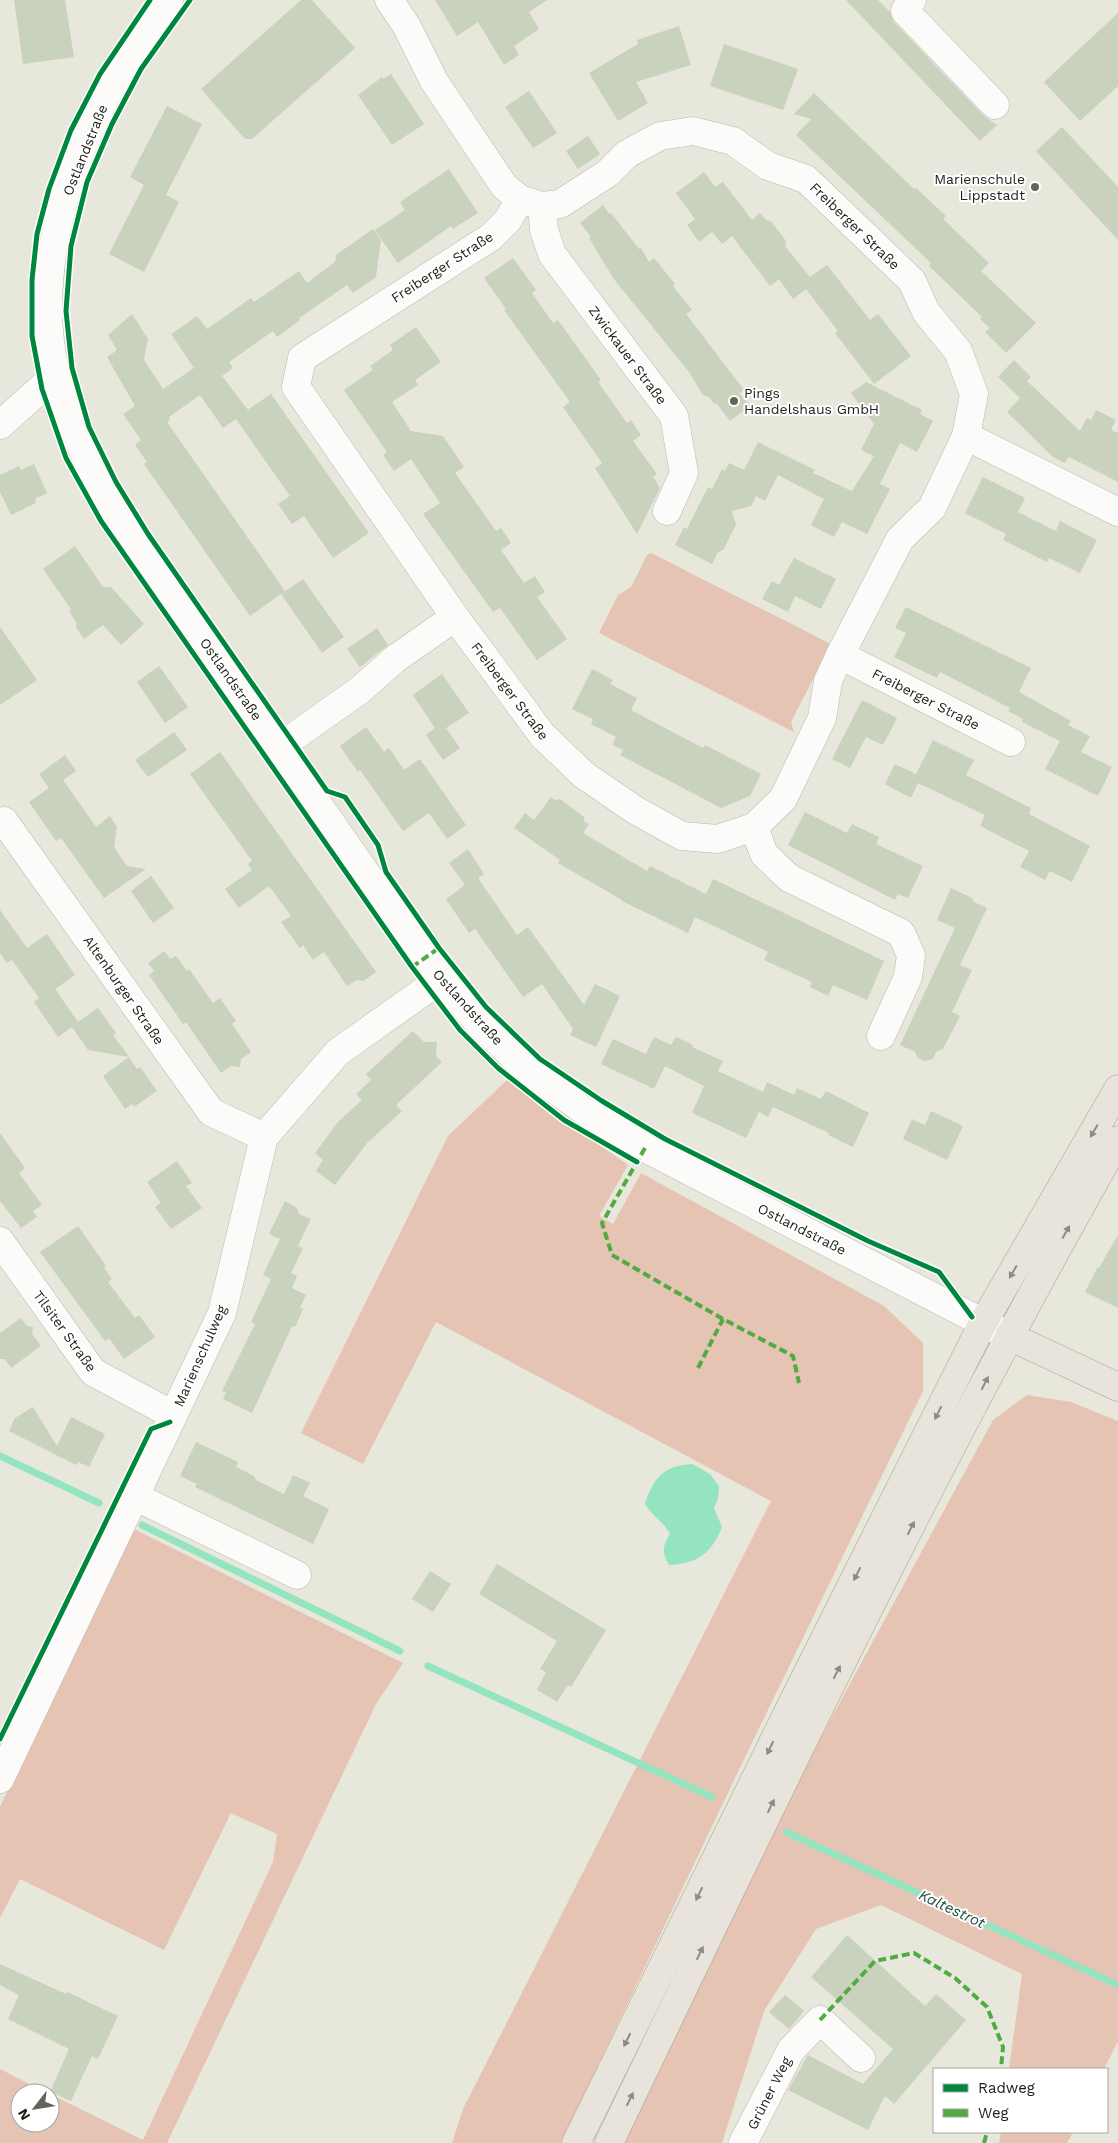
<svg xmlns="http://www.w3.org/2000/svg" width="1118" height="2143" viewBox="0 0 1118 2143" font-family="'Work Sans',sans-serif">
<style>
.green{fill:#e5c4b3}
.water{fill:#95e4c0}
.lines{fill:none;stroke-linecap:round;stroke-linejoin:round}
.stream{stroke:#95e4c0;stroke-width:7}
.building{fill:#c8d2bc}
.minor-casing{stroke:#bab9b0;stroke-width:29}
.major-casing{stroke:#a79f8e;stroke-width:29}
.minor{stroke:#fcfbfa;stroke-width:28}
.major{stroke:#e8e4dc;stroke-width:28}
.quiet{stroke:#52aa42;stroke-width:4;stroke-dasharray:8 4;stroke-linecap:butt}
.cycleway-casing{stroke:#fff;stroke-width:8}
.cycleway{stroke:#00873e;stroke-width:5}
.oneway{fill:#8e8b83}
.poi-dot{fill:#65645b;stroke:#fff;stroke-width:2}
.labels{text-anchor:middle;stroke-width:4;stroke-linejoin:round;paint-order:stroke}
.street-label{font-size:14px;fill:#1f1e16;stroke:#fff}
.poi-label{font-size:14px;fill:#1f1e16;stroke:#fff;text-anchor:end}
.water-label{font-size:15px;font-style:italic;fill:#1f4f3c;stroke:#fff}
</style>
<rect width="100%" height="100%" fill="#e8e7db"/>
<g class="green">
<polygon points="651,553 829,643 830,646 791,722 794,732 599,633 618,595 631,587 647,555"/>
<polygon points="507,1080 628,1165 599,1216 613,1224 641,1173 884,1306 923,1343 923,1391 747,1753 561,2143 452,2143 463,2109 771,1501 436,1322 363,1464 301,1433 448,1136"/>
<polygon points="1027,1395 1071,1402 1118,1421 1118,2041 1104,2069 1009,2069 1022,1974 881,1905 816,1929 764,2011 722,2143 625,2143 690,2000 801,1774 993,1420"/>
<polygon points="134,1529 403,1663 376,1704 167,2143 0,2143 0,2069 47,2093 20,2093 20,2123 50,2123 50,2094 143,2140 273,1862 277,1834 231,1813 164,1950 20,1879 0,1918 0,1807"/>
<polygon points="1001,2132 1073,2132 1067,2143 999,2143"/>
</g>
<path class="water" d="M692,1464L710,1474L719,1486L718,1499L714,1508L722,1527C712,1553 697,1564 669,1565C662,1553 662,1546 670,1534C664,1522 653,1517 645,1504C654,1477 663,1466 692,1464Z"/>
<g class="lines">
<g class="stream">
<polyline points="0,1456 99,1503"/>
<polyline points="142,1525 400,1651"/>
<polyline points="428,1666 712,1797"/>
<polyline points="786,1832 1118,1985"/>
</g>
</g>
<g class="building">
<polygon points="14,0 65,0 74,57 23,64"/>
<polygon points="301,0 312,0 355,48 252,139 245,139 201,89"/>
<polygon points="435,0 547,0 529,12 539,29 514,46 519,55 504,65 478,22 457,36"/>
<polygon points="846,0 878,0 890,12 894,22 984,116 997,125 980,141"/>
<polygon points="1118,13 1118,86 1080,121 1044,82"/>
<polygon points="679,26 691,65 636,82 648,103 618,121 589,73 638,44 637,40"/>
<polygon points="724,44 798,69 783,110 710,86"/>
<polygon points="391,74 424,124 392,145 358,95 382,77 383,79"/>
<polygon points="529,91 557,133 533,148 505,107"/>
<polygon points="814,93 914,189 916,188 946,216 943,219 989,263 981,271 1036,323 1006,353 985,332 990,328 980,319 982,317 929,266 931,263 796,135 811,119 794,114"/>
<polygon points="167,106 202,124 166,195 179,202 144,272 109,254 144,185 130,177"/>
<polygon points="1062,127 1118,187 1118,240 1036,151"/>
<polygon points="588,136 600,154 578,169 566,151"/>
<polygon points="449,169 478,213 453,229 451,226 398,263 375,230 405,210 400,202"/>
<polygon points="704,172 715,187 723,182 752,220 760,213 766,220 771,221 786,241 785,246 810,277 827,265 870,320 878,314 911,356 874,384 835,333 838,331 806,289 793,299 779,279 770,286 732,236 722,244 712,232 699,242 687,225 695,219 676,193"/>
<polygon points="603,205 609,214 611,213 639,249 641,248 649,262 654,258 675,284 673,286 692,310 686,314 744,390 739,393 750,406 730,421 716,403 714,404 709,397 703,395 689,372 613,278 589,238 591,237 580,223"/>
<polygon points="373,229 381,240 376,277 353,293 347,285 299,318 300,320 277,337 273,331 229,362 233,368 222,376 248,410 240,415 271,394 369,533 333,558 304,516 292,524 278,504 290,496 236,419 223,428 200,395 169,417 170,420 167,422 285,591 250,616 144,464 147,462 135,445 141,440 123,414 135,406 107,357 117,350 108,335 132,314 148,339 144,360 163,389 194,368 171,334 197,316 207,329 251,298 254,302 299,271 307,283 335,262 336,255"/>
<polygon points="513,258 536,290 532,293 553,323 558,320 601,380 598,382 627,423 631,420 641,435 633,441 657,474 653,477 660,488 637,534 595,468 602,463 563,407 570,402 504,310 506,309 484,278"/>
<polygon points="416,327 441,362 415,380 418,385 392,402 411,431 443,436 464,467 455,473 496,531 501,528 511,543 501,550 524,583 535,576 545,592 537,597 567,639 537,660 500,608 493,612 423,514 440,503 411,459 394,471 383,455 387,452 344,390 373,370 370,366 393,350 390,345"/>
<polygon points="1014,360 1031,377 1027,381 1080,431 1087,418 1091,420 1096,410 1116,420 1111,430 1118,433 1118,482 1069,457 1065,463 1053,457 1007,412 1020,398 998,377"/>
<polygon points="866,382 922,410 920,414 933,421 917,452 900,443 880,484 890,489 867,534 842,522 834,537 811,525 824,499 778,475 765,501 756,496 751,506 732,511 736,525 723,550 718,552 712,564 675,545 684,527 687,529 708,487 712,489 722,469 725,471 729,463 744,470 758,442 815,470 813,473 852,491 874,456 861,450 874,424 851,393"/>
<polygon points="34,464 47,493 35,499 36,503 11,515 0,492 0,475 19,466 21,470"/>
<polygon points="983,477 1025,498 1018,512 1056,531 1060,521 1097,540 1080,573 1049,558 1047,562 1003,540 1006,534 965,513"/>
<polygon points="75,546 103,587 111,587 144,624 121,645 103,625 84,639 76,627 76,622 69,611 71,609 43,569"/>
<polygon points="794,558 836,579 821,609 795,596 788,612 762,599 772,581 779,585"/>
<polygon points="303,579 344,637 322,653 281,594"/>
<polygon points="906,607 1031,668 1019,692 1071,721 1068,725 1090,736 1081,752 1112,767 1098,796 1045,769 1060,741 1022,722 1023,719 1008,711 1010,708 940,672 937,678 894,657 906,633 895,628"/>
<polygon points="0,627 37,680 0,705"/>
<polygon points="377,628 388,645 360,667 347,649"/>
<polygon points="159,666 188,707 165,723 137,682"/>
<polygon points="592,669 613,680 610,684 637,698 631,710 703,748 705,745 761,774 750,796 721,808 620,755 623,750 612,745 616,737 591,724 593,719 572,709"/>
<polygon points="442,674 469,713 446,728 460,748 443,760 426,735 435,728 413,695"/>
<polygon points="862,700 897,718 883,745 866,737 850,768 832,759"/>
<polygon points="366,727 384,752 389,748 404,770 420,759 466,825 447,839 429,813 403,831 360,770 358,772 340,746"/>
<polygon points="174,732 187,750 148,777 135,760"/>
<polygon points="933,740 974,760 966,775 1031,808 1029,814 1090,846 1072,882 1050,871 1045,880 1020,867 1029,851 980,826 985,815 918,783 911,798 885,784 895,764 916,774"/>
<polygon points="220,752 376,972 363,981 357,980 347,986 324,952 313,960 303,945 300,948 281,922 291,916 269,886 239,908 225,889 252,870 248,864 252,861 190,774"/>
<polygon points="65,755 76,771 63,780 96,827 110,816 117,827 114,847 127,866 146,869 104,898 61,838 56,841 29,802 49,788 39,774"/>
<polygon points="551,797 555,800 560,799 584,817 584,821 589,824 583,833 647,871 650,866 706,894 713,879 884,961 867,1000 833,985 828,996 810,987 812,982 764,960 768,952 695,917 688,933 622,901 622,900 558,863 560,860 514,828 525,813 534,820"/>
<polygon points="805,812 847,833 852,824 879,837 876,844 923,866 908,898 898,894 895,900 788,845"/>
<polygon points="468,849 484,874 478,878 517,935 528,927 584,1005 595,984 620,996 596,1047 570,1035 573,1029 542,984 523,997 475,929 469,933 446,899 465,885 449,863"/>
<polygon points="151,876 174,908 153,923 131,891"/>
<polygon points="951,888 972,898 974,902 987,908 960,965 972,970 952,1012 960,1016 943,1049 936,1052 933,1059 924,1061 918,1058 915,1052 900,1045 955,928 937,920"/>
<polygon points="0,910 27,948 47,934 75,975 55,989 78,1022 98,1008 116,1033 113,1035 129,1057 88,1050 72,1027 58,1037 34,1002 39,998 12,960 7,963 0,953"/>
<polygon points="164,951 170,959 176,956 187,971 189,969 213,1003 220,998 236,1021 232,1024 251,1052 241,1059 240,1067 231,1066 221,1073 186,1022 183,1024 149,975 154,971 148,963"/>
<polygon points="413,1031 424,1042 437,1042 436,1056 442,1062 396,1105 402,1111 367,1143 335,1185 316,1171 323,1160 315,1153 338,1122 362,1100 356,1094 371,1080 366,1074"/>
<polygon points="654,1037 671,1045 676,1037 693,1045 692,1047 723,1061 718,1071 763,1092 767,1082 794,1095 797,1088 821,1099 826,1091 869,1113 853,1147 828,1135 829,1133 773,1107 768,1117 759,1112 746,1138 692,1113 704,1086 665,1066 654,1089 601,1064 613,1039 646,1054"/>
<polygon points="129,1057 137,1069 140,1067 157,1091 134,1107 132,1104 125,1109 103,1076"/>
<polygon points="931,1111 963,1126 947,1160 903,1139 912,1119 925,1125"/>
<polygon points="0,1133 25,1168 19,1173 42,1205 33,1211 37,1217 21,1228 0,1201"/>
<polygon points="177,1161 192,1183 186,1186 202,1208 171,1229 155,1207 161,1203 147,1182"/>
<polygon points="285,1201 297,1208 299,1214 311,1219 298,1246 303,1248 291,1273 297,1276 292,1288 306,1295 300,1308 303,1309 295,1327 292,1326 252,1413 223,1399 226,1392 222,1391 255,1324 251,1322 271,1279 263,1275 280,1239 269,1234"/>
<polygon points="78,1226 106,1266 104,1268 112,1279 108,1282 135,1318 139,1315 155,1337 124,1359 109,1338 105,1341 40,1252"/>
<polygon points="1118,1235 1118,1308 1085,1292 1097,1268 1099,1268"/>
<polygon points="21,1318 27,1326 33,1327 32,1334 41,1346 11,1368 5,1359 0,1359 0,1333"/>
<polygon points="33,1407 57,1446 71,1417 105,1434 89,1467 78,1462 76,1465 9,1431 15,1418"/>
<polygon points="196,1442 238,1462 236,1467 254,1476 256,1480 284,1494 293,1475 310,1483 303,1496 329,1509 313,1544 195,1487 197,1484 180,1476"/>
<polygon points="497,1564 606,1630 571,1687 568,1685 557,1702 537,1690 546,1672 540,1669 557,1641 479,1594"/>
<polygon points="430,1571 451,1584 433,1612 412,1599"/>
<polygon points="847,1935 925,2006 936,1994 966,2020 894,2104 885,2096 868,2130 788,2090 808,2055 863,2084 893,2049 811,1977"/>
<polygon points="0,1964 66,1994 67,1992 118,2016 98,2059 92,2056 71,2101 50,2092 69,2049 8,2019 19,1995 0,1985"/>
<polygon points="785,1995 804,2011 789,2029 769,2012"/>
</g>
<g class="lines">
<g class="minor-casing">
<g id="minor">
<path d="M169,0C154,22 137,43 124,65C69,156 31,270 56,376C68,422 88,463 110,505L425,958L480,1025L525,1068L583,1110L645,1148L1005,1334"/>
<polyline points="389,0 406,25 434,81 504,186 520,199 542,206 560,204 608,173 627,154 660,136 693,131 733,141 768,166 806,179 912,281 926,312 958,351 974,394 966,436 932,508 900,539 840,655 828,681 822,718 783,799 754,827 718,839 682,836 635,810 584,775 543,736 455,617 296,387 302,358 491,237 508,220 520,199"/>
<polyline points="912,0 905,11 995,105"/>
<polyline points="542,206 544,230 552,254 674,416 684,473 667,511"/>
<polyline points="0,425 56,375"/>
<polyline points="966,436 1118,512"/>
<polyline points="840,655 1011,742"/>
<polyline points="278,748 360,690 395,659 455,617"/>
<polyline points="4,821 211,1112 264,1137"/>
<polyline points="754,827 764,854 789,878 901,933 911,955 908,977 881,1036"/>
<polyline points="0,1241 93,1372 173,1415"/>
<polyline points="134,1496 297,1575"/>
<polyline points="0,1779 222,1313 264,1137 338,1052 441,979"/>
<polyline points="743,2143 791,2050 820,2020 861,2058"/>
</g>
</g>
<g class="major-casing">
<g id="major">
<polyline points="1009,1336 1118,1387"/>
<polyline points="576,2143 792,1704 983,1323 1118,1089"/>
<path d="M609,2143C771,1805 932,1466 1118,1140"/>
</g>
</g>
<use href="#minor" class="minor"/>
<use href="#major" class="major"/>
<g class="quiet">
<polyline points="412,967 439,948"/>
<polyline points="645,1148 602,1223 612,1255 723,1319 793,1356 799,1383"/>
<polyline points="698,1368 723,1319"/>
<polyline points="820,2020 875,1961 914,1953 955,1978 987,2007 1003,2047 1001,2069"/>
<polyline points="984,2143 987,2132"/>
</g>
<g class="cycleway-casing">
<g id="cycleway">
<polyline points="150,0 100,74 71,130 49,189 37,234 32,280 32,336 42,389 66,458 101,521 412,967 460,1030 498,1068 564,1120 637,1162"/>
<polyline points="190,0 141,69 112,124 87,182 71,246 66,311 72,368 89,427 116,482 148,534 327,791 345,797 378,845 386,872 439,948 486,1007 540,1059 602,1101 665,1139 868,1241 939,1272 972,1317"/>
<polyline points="0,1739 151,1429 170,1422"/>
</g>
</g>
<use href="#cycleway" class="cycleway"/>
</g>
<defs><path id="oneway-solid" d="M-6-.8H1V-3.2L6.5 0L1 3.2V.8H-6Z" transform="scale(1.25)"/></defs>
<g class="oneway">
<use href="#oneway-solid" transform="translate(1094 1131) rotate(120)"/>
<use href="#oneway-solid" transform="translate(1066 1232) rotate(-61)"/>
<use href="#oneway-solid" transform="translate(1013 1272) rotate(120)"/>
<use href="#oneway-solid" transform="translate(985 1383) rotate(-63)"/>
<use href="#oneway-solid" transform="translate(938 1413) rotate(117)"/>
<use href="#oneway-solid" transform="translate(911 1528) rotate(-63)"/>
<use href="#oneway-solid" transform="translate(857 1574) rotate(117)"/>
<use href="#oneway-solid" transform="translate(837 1672) rotate(-63)"/>
<use href="#oneway-solid" transform="translate(770 1748) rotate(116)"/>
<use href="#oneway-solid" transform="translate(771 1806) rotate(-64)"/>
<use href="#oneway-solid" transform="translate(699 1894) rotate(116)"/>
<use href="#oneway-solid" transform="translate(700 1953) rotate(-64)"/>
<use href="#oneway-solid" transform="translate(627 2040) rotate(116)"/>
<use href="#oneway-solid" transform="translate(630 2099) rotate(-64)"/>
</g>
<g class="poi-dot">
<circle cx="1035" cy="187" r="5"/>
<circle cx="734" cy="401" r="5"/>
</g>
<g class="labels">
<g class="street-label">
<text transform="translate(85 150) rotate(-68)" y="5">Ostlandstraße</text>
<text transform="translate(855 226) rotate(44)" y="5">Freiberger Straße</text>
<text transform="translate(442 267) rotate(-33)" y="5">Freiberger Straße</text>
<text transform="translate(628 355) rotate(53)" y="5">Zwickauer Straße</text>
<text transform="translate(231 679) rotate(55)" y="5">Ostlandstraße</text>
<text transform="translate(510 691) rotate(53)" y="5">Freiberger Straße</text>
<text transform="translate(926 699) rotate(27)" y="5">Freiberger Straße</text>
<text transform="translate(124 990) rotate(55)" y="5">Altenburger Straße</text>
<text transform="translate(468 1007) rotate(48)" y="5">Ostlandstraße</text>
<text transform="translate(802 1229) rotate(27)" y="5">Ostlandstraße</text>
<text transform="translate(65 1331) rotate(54)" y="5">Tilsiter Straße</text>
<text transform="translate(200 1356) rotate(-66)" y="5">Marienschulweg</text>
<text transform="translate(769 2093) rotate(-63)" y="5">Grüner Weg</text>
</g>
<g class="poi-label">
<text x="1025" y="184">Marienschule<tspan x="1025" dy="16">Lippstadt</tspan></text>
<text x="744" y="398" text-anchor="start">Pings<tspan x="744" dy="16">Handelshaus GmbH</tspan></text>
</g>
<g class="water-label">
<text transform="translate(952 1909) rotate(25)" y="5">Kaltestrot</text>
</g>
</g>
<rect x="933" y="2068" width="175" height="65" fill="#ffffff" stroke="#a5a5a2"/>
<rect x="943" y="2084" width="25" height="8" fill="#00873e" stroke="#a5a5a2"/>
<text x="978" y="2093" font-size="15" fill="#1f1e16">Radweg</text>
<rect x="943" y="2109" width="25" height="8" fill="#52aa42" stroke="#a5a5a2"/>
<text x="978" y="2118" font-size="15" fill="#1f1e16">Weg</text>
<g transform="translate(35 2108) rotate(239)"><circle r="24" fill="#ffffff" stroke="#a5a5a2"/>
<path d="M0-4L9 19L0 12L-9 19Z" fill="#65645b"/>
<text y="-8" font-size="14" font-weight="bold" text-anchor="middle" fill="#1f1e16">N</text>
</g>
</svg>
